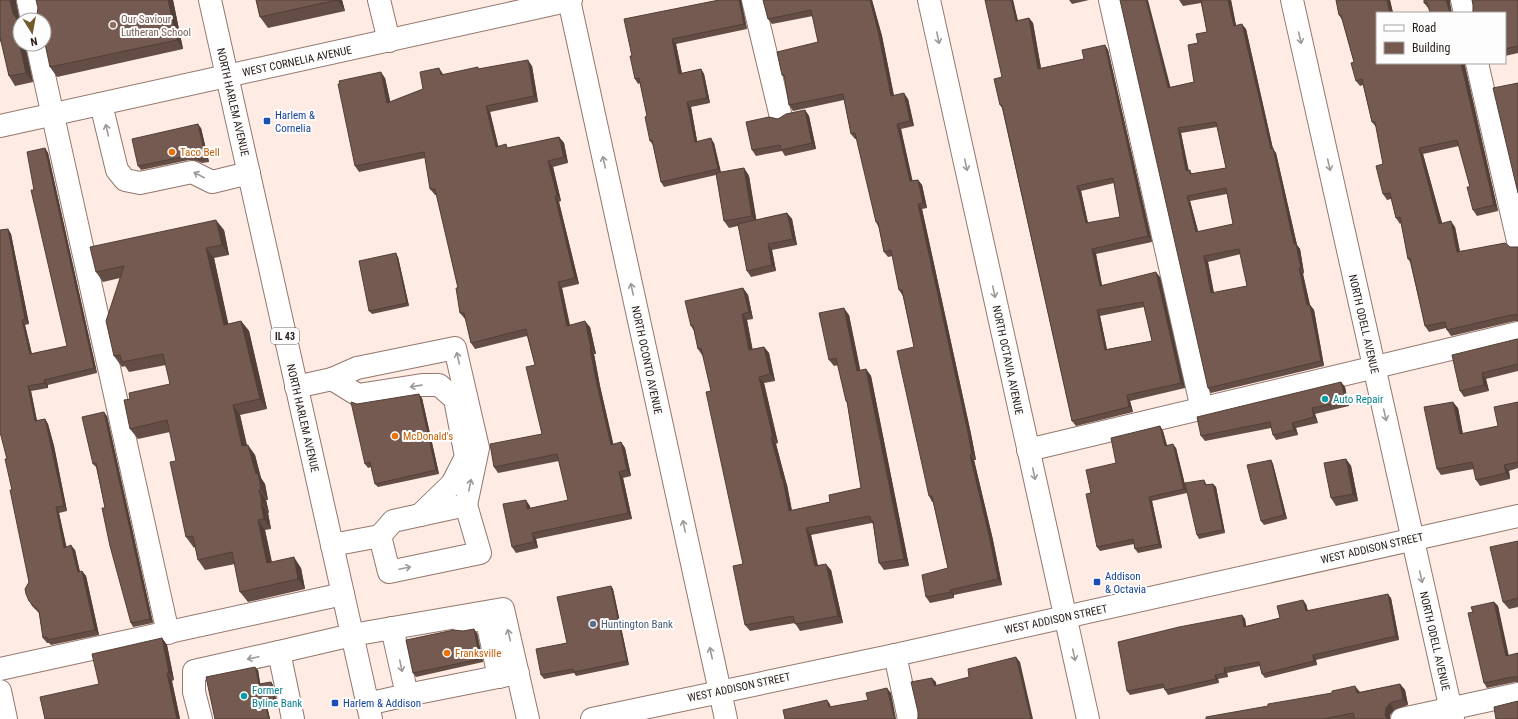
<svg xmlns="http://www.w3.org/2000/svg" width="1518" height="719" viewBox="0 0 1518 719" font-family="'Roboto Condensed',sans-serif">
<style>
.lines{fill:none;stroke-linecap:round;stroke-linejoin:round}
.minor-casing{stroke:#93776d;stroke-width:24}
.major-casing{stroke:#93776d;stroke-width:24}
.minor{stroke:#fff;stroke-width:22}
.major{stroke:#fff;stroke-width:22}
.wall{fill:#644d45;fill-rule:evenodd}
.shaded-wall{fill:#513f38}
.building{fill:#745a50;stroke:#513f38;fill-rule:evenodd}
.oneway{stroke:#9e9997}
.education-dot{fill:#8d6e63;stroke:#fdfdfd;stroke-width:1.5}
.transit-dot{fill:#1a4fb4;stroke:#fdfdfd;stroke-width:1.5}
.food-dot{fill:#e8710a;stroke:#fdfdfd;stroke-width:1.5}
.culture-dot{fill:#0f9aa8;stroke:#fdfdfd;stroke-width:1.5}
.service-dot{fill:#5c6f8a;stroke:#fdfdfd;stroke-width:1.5}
.labels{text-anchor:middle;stroke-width:4;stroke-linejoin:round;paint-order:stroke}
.shield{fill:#fdfdfd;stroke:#67605d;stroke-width:1}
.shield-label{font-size:10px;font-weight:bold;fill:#271c18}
.education-label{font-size:11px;fill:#785e54;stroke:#fdfdfd;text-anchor:start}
.street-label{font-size:11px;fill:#271c18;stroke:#fdfdfd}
.transit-label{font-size:11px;fill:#164399;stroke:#fdfdfd;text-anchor:start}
.food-label{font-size:11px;fill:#c56008;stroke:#fdfdfd;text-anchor:start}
.culture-label{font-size:11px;fill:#0d838f;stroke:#fdfdfd;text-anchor:start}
.service-label{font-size:11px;fill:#4e5e75;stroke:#fdfdfd;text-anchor:start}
</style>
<rect width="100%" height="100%" fill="#feebe4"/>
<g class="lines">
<g class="minor-casing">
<g id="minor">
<polyline points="28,0 32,20"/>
<polyline points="379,0 389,41"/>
<polyline points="569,0 726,719"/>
<polyline points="753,0 780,113"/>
<polyline points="929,0 1088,719"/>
<polyline points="1110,0 1202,409"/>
<polyline points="1292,0 1453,719"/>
<polyline points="1462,0 1465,13"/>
<polyline points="37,44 168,633"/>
<polyline points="1477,63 1518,241"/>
<polyline points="101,104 117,170 125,180 140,183 192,172 212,182 249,173"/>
<polyline points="0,126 571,0"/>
<polyline points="332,379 358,395 422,385 439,385 455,399 466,457 452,484 420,515"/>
<polyline points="296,387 332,379 357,368 455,348 478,448 466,505 393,521 380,536 332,545"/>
<polyline points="1028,450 1518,333"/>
<polyline points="380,536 389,572 480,553 466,505"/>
<polyline points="463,623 475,620 487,621 499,677"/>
<polyline points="392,628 407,695 518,673"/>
<polyline points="279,652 352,635 503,609 528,719"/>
<polyline points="895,655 909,719"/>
<polyline points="0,669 343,594"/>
<polyline points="0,691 6,719"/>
<polyline points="367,704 407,695"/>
<polyline points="201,719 194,692 194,671 279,652 293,719"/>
<polyline points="592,719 895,655 1518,516"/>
<polyline points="1402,719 1518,694"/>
</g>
</g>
<g class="major-casing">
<polyline id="major" points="210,0 371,719"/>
</g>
<use href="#minor" class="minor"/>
<use href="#major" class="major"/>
</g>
<g class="wall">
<polygon points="0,0 16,2 33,82 15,86 9,76 2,43 0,41"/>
<polygon points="173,0 183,49 57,77 50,67 44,20 34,19 37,14 38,8"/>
<polygon points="256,0 342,0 345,11 268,28 260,17"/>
<polygon points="719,0 741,0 747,29 676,44 682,73 701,69 704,74 710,103 691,107 697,141 714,143 721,172 744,168 749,176 756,220 787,213 792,219 797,245 772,250 776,271 751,277 747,271 738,226 729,228 724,221 716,175 664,187 661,182 653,145 650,141 647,116 640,83 638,84 635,79 632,56"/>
<polygon points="763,0 872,0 882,36 894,96 908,99 914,126 901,129 912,181 918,180 922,185 927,208 922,209 971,434 976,460 974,460 993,540 1002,585 954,595 954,598 930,603 926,597 948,568 933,502 932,502 929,496 914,347 903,296 899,290 893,256 888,257 884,252 879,228 876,222 857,139 855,139 851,134 844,100 793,111 789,105 785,78 782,75 818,42 813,16 772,24 768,19"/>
<path d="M1013,0L1018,21L1029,18L1033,23L1041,68L1084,59L1105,45L1108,50L1152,242L1096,254L1102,285L1160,277L1185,388L1130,401L1133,412L1076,426L1072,421L1002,108L1000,105ZM1114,183L1120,217L1088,223L1081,191ZM1144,307L1152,341L1107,349L1100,316Z"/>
<polygon points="1069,0 1089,0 1072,4"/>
<path d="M1179,0H1231L1236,25L1246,29L1273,149L1276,153L1297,245L1300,249L1304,273L1303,274L1310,305L1314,310L1324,366L1211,393L1208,388L1170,87L1194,82L1198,43L1207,32L1201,3L1183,6ZM1217,127L1226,168L1192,174L1190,170H1188L1181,133ZM1227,194L1233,224L1198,232L1190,201ZM1241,254L1247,286L1214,293L1208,262Z"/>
<polygon points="1390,0 1393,13 1377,13 1377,63 1465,66 1498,211 1477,216 1473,210 1470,187 1459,146 1423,154 1442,223 1455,227 1460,251 1510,247 1518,247 1518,321 1515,321 1451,336 1447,330 1446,328 1429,332 1425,326 1410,262 1408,259 1401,223 1400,224 1396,218 1391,199 1387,200 1383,194 1383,164 1376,127 1372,122 1363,85 1360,86 1356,81 1354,62 1342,20 1339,15"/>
<polygon points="1424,0 1450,0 1450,2 1429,9 1424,3"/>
<polygon points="1518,0 1518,53 1505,56 1505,13"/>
<polygon points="532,66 538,102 490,112 498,146 509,148 559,137 564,143 568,163 553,167 561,201 559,202 579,284 562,288 570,325 590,327 596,354 594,354 600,386 613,444 621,442 625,448 631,476 623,478 632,519 536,539 538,548 516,553 512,547 530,506 530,508 568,500 559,461 498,473 494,467 542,434 535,365 527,336 475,349 471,343 466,319 465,319 460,313 458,288 437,195 435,195 430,189 425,158 359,172 355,166 385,78 390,102 423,89 443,75 479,69"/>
<polygon points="805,110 809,116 816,149 785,156 782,151 756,156 752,150 778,119"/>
<polygon points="201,128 209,162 202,163 197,161 189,160 141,170 138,166"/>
<polygon points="45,148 48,153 97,373 48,385 48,388 31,391 37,421 45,419 48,424 54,446 67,511 59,513 66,547 75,550 80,572 82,571 86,576 99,635 51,645 49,643 47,643 43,638 39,613 32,606 29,601 29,582 12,490 7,459 8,229 11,234 29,324 25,325 32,354 67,346 34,190"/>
<polygon points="224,230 229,255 214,258 228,324 241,321 249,331 267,409 240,415 247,445 255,455 261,478 265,484 268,500 266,500 269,513 268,513 271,529 265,530 272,562 301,568 305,589 248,602 240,592 235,564 205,570 198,560 195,547 194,548 186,537 176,461 170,432 138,439 130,429 130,399 170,384 166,365 129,372 125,366 122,367 114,356 120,278 103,282 96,272"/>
<polygon points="398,257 409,306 372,314 369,311"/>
<polygon points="743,288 748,295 753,319 747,320 752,349 764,347 769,353 775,381 764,383 778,443 776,444 786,482 787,485 792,510 830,502 861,488 847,403 846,401 838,365 834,366 829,360 849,315 860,371 866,369 871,376 909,566 884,570 879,563 873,524 872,523 811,535 818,565 831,570 843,623 800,631 795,623 750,631 745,625 743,564 711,391 703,355 702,355 698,349 694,331 691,326"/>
<polygon points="1518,339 1518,371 1486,379 1489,391 1464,397 1460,391"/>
<polygon points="1341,382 1345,387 1349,406 1315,414 1318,423 1296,428 1298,435 1276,440 1273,435 1271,428 1205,441 1201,436"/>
<polygon points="422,398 439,474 378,487 375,484 371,467 368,468 365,464 357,404"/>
<polygon points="1518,402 1518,468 1509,471 1510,479 1480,486 1476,480 1474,469 1441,475 1437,469 1458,408 1463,434 1498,426"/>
<polygon points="107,416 153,623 133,627 131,623 96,467 93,464"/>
<polygon points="1160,426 1163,431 1167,445 1176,448 1187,493 1152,501 1162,548 1138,553 1135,549 1134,544 1100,551 1097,547 1091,493 1116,463"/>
<polygon points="1346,459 1351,466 1358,501 1336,506 1331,498"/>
<polygon points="1271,460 1273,464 1287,519 1264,525 1261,521"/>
<polygon points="1204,480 1207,485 1213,484 1216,487 1225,533 1199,539 1197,535"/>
<polygon points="1518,541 1518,607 1509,609 1503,602"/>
<polygon points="611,586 613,589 629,665 576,676 574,673 544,679 541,675 567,643"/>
<polygon points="1391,598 1399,640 1316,660 1317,665 1265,678 1262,674 1260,666 1227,673 1228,677 1218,679 1219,683 1168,695 1165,690 1164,688 1130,695 1127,691 1242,615 1245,619 1246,626 1280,618 1306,604 1308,611"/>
<polygon points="1494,602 1498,606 1508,656 1518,653 1518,682 1515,682 1487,688 1484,683 1473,612"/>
<polygon points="463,631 477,633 483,662 416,677 413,673"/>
<polygon points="162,638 167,645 174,680 172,681 180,719 45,719 99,684"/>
<polygon points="258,670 260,684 271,682 273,685 277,704 267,706 270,719 215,719"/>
<polygon points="1400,684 1405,690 1408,705 1394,710 1390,715 1390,719 1206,719 1360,692"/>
</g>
<g class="shaded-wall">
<polygon points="10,0 16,0 16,2 20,23 16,18 13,13"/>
<polygon points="168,0 173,0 183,49 177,40"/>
<polygon points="337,0 342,0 345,11"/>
<polygon points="739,0 741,0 747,29 744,24"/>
<polygon points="870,0 872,0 882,36 895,101 891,96"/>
<polygon points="1011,0 1013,0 1019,26 1016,21"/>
<polygon points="1146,0 1148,0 1172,93 1168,88"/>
<polygon points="1228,0 1231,0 1237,31 1234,26"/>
<polygon points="1387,0 1390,0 1393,13 1390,13"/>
<polygon points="1446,0 1450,0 1450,2 1452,13 1450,13 1449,10"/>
<polygon points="1029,18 1033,23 1042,74 1038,69"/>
<polygon points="1242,24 1246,29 1273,149 1276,153 1297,245 1300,249 1304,273 1301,268 1294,244 1271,149"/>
<polygon points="20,28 20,44 25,44 25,46 33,82 26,73 18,37 18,30"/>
<polygon points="672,39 676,44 683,79 679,74"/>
<polygon points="1105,45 1108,50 1152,242 1148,236"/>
<polygon points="528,60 532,66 538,102 534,96"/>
<polygon points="1461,63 1465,63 1465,66 1498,211 1494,205"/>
<polygon points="439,68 443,74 445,81 441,75"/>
<polygon points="701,69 704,74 710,103 707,98"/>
<polygon points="381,72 385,78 392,109 387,103"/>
<polygon points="904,93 908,99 914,126 910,121"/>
<polygon points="687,102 691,107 698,146 695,142"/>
<polygon points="486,106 490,112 500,153 496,147"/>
<polygon points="805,110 809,116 816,149 812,143"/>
<polygon points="198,124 201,128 209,162 206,158"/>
<polygon points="897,124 901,129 914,187 910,181"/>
<polygon points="1178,128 1181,133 1190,176 1186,171"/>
<polygon points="559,137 564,143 568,163 564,157"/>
<polygon points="711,138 714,143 721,174 718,169"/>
<polygon points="45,148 48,153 97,373 94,368"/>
<polygon points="1419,148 1423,154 1444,230 1439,224"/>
<polygon points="548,161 553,167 561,201 557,195"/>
<polygon points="744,168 749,176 757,223 752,216"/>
<polygon points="918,180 922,185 927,208 923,203"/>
<polygon points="1077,186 1081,191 1089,228 1086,223"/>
<polygon points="555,196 559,202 579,284 575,278"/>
<polygon points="1187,196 1190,201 1200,238 1196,232"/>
<polygon points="918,204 922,209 971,434 976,460 972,454"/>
<polygon points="787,213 792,219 797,245 793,239"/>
<polygon points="216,220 224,230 229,255 222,245"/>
<polygon points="1451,221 1455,227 1461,258 1457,252"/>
<polygon points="8,229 11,234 29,324 25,319"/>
<polygon points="768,244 772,250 776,271 772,265"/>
<polygon points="206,248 214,258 231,336 224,325"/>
<polygon points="1092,249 1096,254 1103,291 1100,286"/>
<polygon points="396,253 398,257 409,306 407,303"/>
<polygon points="1204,256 1208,262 1215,299 1211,293"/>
<polygon points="1299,268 1303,274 1311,310 1307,305"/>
<polygon points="1156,272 1160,277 1185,388 1181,383"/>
<polygon points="558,282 562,288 571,332 567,326"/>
<polygon points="743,288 748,295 753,319 749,312"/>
<polygon points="1310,305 1314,310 1324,366 1321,361"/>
<polygon points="844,308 849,315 862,378 857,371"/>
<polygon points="1097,310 1100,316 1108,355 1105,350"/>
<polygon points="742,314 747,320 754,356 749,350"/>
<polygon points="22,320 25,325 33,359 30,354"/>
<polygon points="241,321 249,331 267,409 260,399"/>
<polygon points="585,321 590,327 596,354 591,348"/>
<polygon points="764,347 769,353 775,381 770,374"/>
<polygon points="590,348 594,354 600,386 615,451 611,445 596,380"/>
<polygon points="866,369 871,376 909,566 904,559"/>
<polygon points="1482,373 1486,379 1489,391 1484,385"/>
<polygon points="759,377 764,383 778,443 773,437"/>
<polygon points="44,380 48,385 48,388 45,383"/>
<polygon points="1341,382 1345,387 1349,406 1346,401"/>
<polygon points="28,386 31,391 38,426 35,421"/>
<polygon points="419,394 422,398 439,474 436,470"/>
<polygon points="1127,395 1130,401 1133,412 1129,407"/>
<polygon points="1453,402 1458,408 1464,440 1460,434"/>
<polygon points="233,405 240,415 249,456 242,446"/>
<polygon points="1312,408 1315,414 1318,423 1314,417"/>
<polygon points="104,412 107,416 153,623 150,619"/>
<polygon points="45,419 48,424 54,446 67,511 64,506"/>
<polygon points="1292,423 1296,428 1298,435 1294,430"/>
<polygon points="1160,426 1163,431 1168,450 1165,446"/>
<polygon points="771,437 776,444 786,482 787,485 793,518 789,511"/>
<polygon points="621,442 625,448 631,476 627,470"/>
<polygon points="1173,444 1176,448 1187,493 1184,489"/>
<polygon points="248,445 255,455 261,478 265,484 268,500 261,489 256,474"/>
<polygon points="970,455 974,460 993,540 1002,585 998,579"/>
<polygon points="1346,459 1351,466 1358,501 1353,494"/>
<polygon points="1271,460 1273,464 1287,519 1284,515"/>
<polygon points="1504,465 1509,471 1510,479 1506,473"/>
<polygon points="619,472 623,478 632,519 628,513"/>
<polygon points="1213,484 1216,487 1225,533 1223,530"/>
<polygon points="259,490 266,500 269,513 262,502"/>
<polygon points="1149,497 1152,501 1162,548 1159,544"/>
<polygon points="526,500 530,506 532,515 527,509"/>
<polygon points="261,503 268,513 271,529 264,519"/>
<polygon points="56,507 59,513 68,553 64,548"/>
<polygon points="258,520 265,530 274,574 267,563"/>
<polygon points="806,528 811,535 819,573 815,566"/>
<polygon points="532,533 536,539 538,548 534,542"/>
<polygon points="71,545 75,550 81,577 78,572"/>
<polygon points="294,557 301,568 305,589 298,579"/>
<polygon points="826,564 831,570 843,623 838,616"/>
<polygon points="82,571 86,576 99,635 95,630"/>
<polygon points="611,586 613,589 629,665 627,661"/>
<polygon points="950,590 954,595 954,598"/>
<polygon points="1388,594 1391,598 1399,640 1396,636"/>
<polygon points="1303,600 1306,604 1309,615 1306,611"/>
<polygon points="1494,602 1498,606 1510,661 1506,656"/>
<polygon points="1242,615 1245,619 1247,631 1244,627"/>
<polygon points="474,629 477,633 483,662 480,659"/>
<polygon points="162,638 167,645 174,680 169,673"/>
<polygon points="1313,655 1316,660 1317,665 1314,661"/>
<polygon points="1016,657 1020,662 1033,719 1031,719"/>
<polygon points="255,667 258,670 261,688 259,684"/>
<polygon points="1224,668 1227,673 1228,677 1225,673"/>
<polygon points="167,673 172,681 180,719 177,719"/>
<polygon points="1215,675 1218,679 1219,683 1216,679"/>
<polygon points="932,678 936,682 937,691 934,686"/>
<polygon points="271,682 273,685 277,704 274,700"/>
<polygon points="1400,684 1405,690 1408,705 1403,699"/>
<polygon points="1355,686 1360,692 1361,699 1357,693"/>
<polygon points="887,688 891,693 896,719 895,719 894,717"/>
<polygon points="827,700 830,704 832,712 829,707"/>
<polygon points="265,702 267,706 270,719 269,719"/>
<polygon points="1390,703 1394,710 1390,715 1390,719 1387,719 1385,715 1386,708"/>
</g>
<g class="building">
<polygon points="0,0 10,0 13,13 16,18 20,21 20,28 18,30 18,37 26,73 9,76 0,37"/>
<polygon points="36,0 168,0 177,40 50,67 44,39 44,20 33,20 34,19 37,14 38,8"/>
<polygon points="256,0 337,0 260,17"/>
<polygon points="719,0 739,0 744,24 672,39 679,74 701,69 707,98 687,102 695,142 711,138 718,169 661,182 652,140 650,141 645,117 647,116 639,78 635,79 630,56 632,56 624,19"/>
<polygon points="763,0 870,0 878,31 891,96 904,93 910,121 897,124 910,181 918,180 923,203 918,204 967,428 972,454 970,455 989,535 998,579 950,590 951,592 926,597 922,575 948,568 932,496 929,496 897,351 914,347 902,290 899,290 891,250 884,252 878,222 876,222 855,133 851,134 843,94 789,105 784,75 782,75 777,52 818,42 811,10 768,19"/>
<path d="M985,0H1011L1016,21L1029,18L1038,69L1084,59L1082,50L1105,45L1148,236L1092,249L1100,286L1156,272L1181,383L1127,395L1129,407L1072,421L1002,105H1000L994,79L1002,77ZM1113,178L1120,217L1086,223L1077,186ZM1143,302L1152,341L1105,350L1097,310Z"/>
<path d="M1120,0H1146L1168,88L1194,82L1188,45L1198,43L1196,34L1207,32L1201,0H1228L1234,26L1242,24L1271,149L1273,148L1294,244H1296L1301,268H1299L1307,305H1310L1321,361L1208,388ZM1216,122L1226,168L1190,174V170L1186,171L1178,128ZM1226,188L1233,224L1196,232L1187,196ZM1239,249L1247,286L1211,293L1204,256Z"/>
<polygon points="1336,0 1387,0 1390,13 1377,13 1377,63 1461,63 1494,205 1473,210 1467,187 1470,187 1457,140 1419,148 1439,224 1451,221 1457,252 1505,243 1510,247 1518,247 1518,315 1511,315 1447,330 1445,322 1425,326 1410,258 1408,259 1400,217 1396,218 1390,193 1383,194 1376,166 1383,164 1375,122 1372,122 1362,79 1356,81 1351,63 1354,62 1341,15 1339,15"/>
<polygon points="1424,0 1446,0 1449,10 1450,13 1430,13 1427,2 1424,3"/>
<polygon points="1472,0 1518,0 1518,46 1505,49 1505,13 1472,13 1473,11 1473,5"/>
<polygon points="528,60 534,96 486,106 496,147 506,144 507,148 559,137 564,157 548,161 557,195 555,196 575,278 558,282 567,326 585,321 591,348 590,348 596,380 611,445 621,442 627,470 619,472 628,513 532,533 534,542 512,547 503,504 526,500 527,509 568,500 557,454 494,467 490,444 542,434 526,367 535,365 526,329 471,343 464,313 460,313 456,288 458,288 435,189 430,189 424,152 355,166 338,84 340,84 339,81 381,72 387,103 423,89 420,72 439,68 441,75 478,67 478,69"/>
<polygon points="1518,83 1518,193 1493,88"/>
<polygon points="805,110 812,143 781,150 780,145 752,150 746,122 769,117 778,119 786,114"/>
<polygon points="198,124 206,158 200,159 194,157 187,156 138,166 132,139"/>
<polygon points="45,148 94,368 44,380 45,383 28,386 35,421 45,419 50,441 64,506 56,507 64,548 71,545 78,572 82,571 95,630 47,640 47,637 43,638 39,611 29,601 26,594 25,589 29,582 10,490 12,490 5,459 7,459 0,432 0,230 8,229 25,319 22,320 30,354 67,346 31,190 34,190 27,152"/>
<polygon points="744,168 752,216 724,221 716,173"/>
<polygon points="787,213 793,239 768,244 772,265 747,271 738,224"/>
<polygon points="216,220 222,245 206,248 224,325 241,321 260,399 233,405 242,446 248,445 256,474 258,473 261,489 259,490 262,502 261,503 264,519 258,520 267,563 294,557 298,579 240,592 232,552 198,560 193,536 186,537 170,462 176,461 167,420 130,429 124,400 130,399 129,393 170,384 163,354 122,362 120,355 114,356 106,321 124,266 96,272 90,247"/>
<polygon points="396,253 407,303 369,311 359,261"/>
<polygon points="743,288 749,312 742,314 749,350 764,347 770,374 759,377 773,437 771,437 782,479 783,479 789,511 830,502 829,495 861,488 847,401 846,401 836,358 829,360 819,313 844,308 857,371 866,369 904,559 879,563 873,521 871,521 870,516 806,528 815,566 826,564 838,616 795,624 793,616 745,625 733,566 743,564 706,392 711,391 701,348 698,349 693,325 691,326 685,301"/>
<polygon points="1517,339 1518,339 1518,364 1482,373 1484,385 1460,391 1452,355"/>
<polygon points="1341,382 1346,401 1312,408 1314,417 1292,423 1294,430 1273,435 1270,422 1201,436 1197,417"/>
<polygon points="419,394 436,470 375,484 370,462 365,464 351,402 357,404"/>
<polygon points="1453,402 1460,434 1498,426 1494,407 1518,402 1518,462 1504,465 1506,473 1476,480 1472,462 1437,469 1424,407"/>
<polygon points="104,412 150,619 131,623 110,546 102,508 105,508 96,463 93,464 82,417"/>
<polygon points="1160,426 1165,446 1173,444 1184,489 1149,497 1159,544 1135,549 1133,539 1097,547 1086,494 1091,493 1086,470 1116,463 1111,438"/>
<polygon points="1346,459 1353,494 1331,498 1324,463"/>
<polygon points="1271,460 1284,515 1261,521 1247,465"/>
<polygon points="1204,480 1205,485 1213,484 1223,530 1197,535 1185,483"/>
<polygon points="1518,541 1518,598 1503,602 1490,547"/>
<polygon points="611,586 627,661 574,672 573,669 541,675 536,649 567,643 557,597"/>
<polygon points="1388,594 1396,636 1313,655 1314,661 1262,674 1259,662 1224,668 1225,673 1215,675 1216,679 1165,690 1163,684 1127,691 1118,642 1179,627 1242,615 1244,627 1280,618 1277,606 1303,600 1306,611"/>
<polygon points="1494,602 1506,656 1518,653 1518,677 1512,677 1484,683 1468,613 1473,612 1471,607"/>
<polygon points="474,629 480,659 413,673 406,640 454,630 463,631"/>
<polygon points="162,638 169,673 167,673 177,719 45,719 40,697 99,684 92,654"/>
<polygon points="1016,657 1031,719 917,719 918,718 918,712 911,682 932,678 934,686 969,677 968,669"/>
<polygon points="255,667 259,684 271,682 274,700 265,702 269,719 215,719 206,677"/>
<polygon points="1400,684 1403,699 1390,703 1386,708 1385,715 1387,719 1355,719 1353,713 1323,719 1206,719 1206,717 1268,706 1268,704 1332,693 1332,691 1355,686 1357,693"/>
<polygon points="887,688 894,717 895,719 785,719 783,710 827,700 829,707 868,700 866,693"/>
<polygon points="1518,701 1518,719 1496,719 1494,707"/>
</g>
<defs><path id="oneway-shaft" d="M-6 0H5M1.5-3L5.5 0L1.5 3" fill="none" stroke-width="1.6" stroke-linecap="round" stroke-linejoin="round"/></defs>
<g class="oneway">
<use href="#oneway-shaft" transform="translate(938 38) rotate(78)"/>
<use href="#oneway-shaft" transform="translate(1300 38) rotate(77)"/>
<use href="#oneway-shaft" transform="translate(107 130) rotate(-103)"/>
<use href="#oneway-shaft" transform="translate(604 162) rotate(-102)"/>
<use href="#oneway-shaft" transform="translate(966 165) rotate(78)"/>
<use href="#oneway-shaft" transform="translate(1329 165) rotate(77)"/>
<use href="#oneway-shaft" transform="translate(199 175) rotate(-153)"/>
<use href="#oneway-shaft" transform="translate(632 289) rotate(-102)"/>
<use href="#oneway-shaft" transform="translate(994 292) rotate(78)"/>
<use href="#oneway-shaft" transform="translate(458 358) rotate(-103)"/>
<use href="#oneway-shaft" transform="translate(416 386) rotate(172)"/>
<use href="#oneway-shaft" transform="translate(1385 415) rotate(77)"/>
<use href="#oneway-shaft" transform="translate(1034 474) rotate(78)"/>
<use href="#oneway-shaft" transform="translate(470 485) rotate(-79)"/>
<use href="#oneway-shaft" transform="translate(684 526) rotate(-102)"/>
<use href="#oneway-shaft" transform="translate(405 568) rotate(-12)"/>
<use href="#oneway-shaft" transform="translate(1421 577) rotate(77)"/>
<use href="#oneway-shaft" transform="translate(509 635) rotate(-103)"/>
<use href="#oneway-shaft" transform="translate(711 653) rotate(-102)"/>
<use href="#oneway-shaft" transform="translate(1074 655) rotate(78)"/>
<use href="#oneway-shaft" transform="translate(253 658) rotate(168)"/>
<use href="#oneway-shaft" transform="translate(401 666) rotate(78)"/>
</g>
<circle class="education-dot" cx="113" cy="25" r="4"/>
<g class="transit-dot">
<rect x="263" y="117" width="8" height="8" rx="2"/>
<rect x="1093" y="578" width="8" height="8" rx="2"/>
<rect x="331" y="699" width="8" height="8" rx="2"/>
</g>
<g class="food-dot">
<circle cx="172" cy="152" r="4"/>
<circle cx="395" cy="436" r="4"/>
<circle cx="447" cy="653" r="4"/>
</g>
<g class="culture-dot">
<circle cx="1325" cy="399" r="4"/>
<circle cx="244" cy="696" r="4"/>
</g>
<circle class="service-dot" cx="593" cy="624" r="4"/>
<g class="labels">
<rect class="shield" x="271" y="328" width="28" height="16" rx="3"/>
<g class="shield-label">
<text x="285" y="340">IL 43</text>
</g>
<g class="education-label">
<text x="121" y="23">Our Saviour<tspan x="121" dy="13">Lutheran School</tspan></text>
</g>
<g class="street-label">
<text transform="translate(297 61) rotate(-12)" y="4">WEST CORNELIA AVENUE</text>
<text transform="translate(233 102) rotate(77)" y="4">NORTH HARLEM AVENUE</text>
<text transform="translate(1364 324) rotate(77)" y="4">NORTH ODELL AVENUE</text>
<text transform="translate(647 360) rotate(78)" y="4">NORTH OCONTO AVENUE</text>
<text transform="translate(1008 360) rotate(78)" y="4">NORTH OCTAVIA AVENUE</text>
<text transform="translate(303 418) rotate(77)" y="4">NORTH HARLEM AVENUE</text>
<text transform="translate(1372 548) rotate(-13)" y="4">WEST ADDISON STREET</text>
<text transform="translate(1056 619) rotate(-12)" y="4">WEST ADDISON STREET</text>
<text transform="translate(1435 641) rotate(77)" y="4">NORTH ODELL AVENUE</text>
<text transform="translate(739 687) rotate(-12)" y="4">WEST ADDISON STREET</text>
</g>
<g class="transit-label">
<text x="275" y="119">Harlem &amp;<tspan x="275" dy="13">Cornelia</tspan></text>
<text x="1105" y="580">Addison<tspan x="1105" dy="13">&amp; Octavia</tspan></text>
<text x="343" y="707">Harlem &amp; Addison</text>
</g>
<g class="food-label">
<text x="180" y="156">Taco Bell</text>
<text x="403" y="440">McDonald's</text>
<text x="455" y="657">Franksville</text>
</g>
<g class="culture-label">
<text x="1333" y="403">Auto Repair</text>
<text x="252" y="694">Former<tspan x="252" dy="13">Byline Bank</tspan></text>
</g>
<g class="service-label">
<text x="601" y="628">Huntington Bank</text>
</g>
</g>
<rect x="1376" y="12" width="130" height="52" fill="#fdfdfd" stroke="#a7a3a1"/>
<rect x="1384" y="25" width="20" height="6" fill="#ffffff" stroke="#a7a3a1"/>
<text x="1412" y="32" font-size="12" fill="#271c18">Road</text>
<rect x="1384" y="42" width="20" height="12" fill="#745a50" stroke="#a7a3a1"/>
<text x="1412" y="52" font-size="12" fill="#271c18">Building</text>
<g transform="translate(32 32) rotate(169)"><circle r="19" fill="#fdfdfd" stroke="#a7a3a1"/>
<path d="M0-3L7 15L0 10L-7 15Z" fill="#745b2c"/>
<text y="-6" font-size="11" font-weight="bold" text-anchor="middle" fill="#271c18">N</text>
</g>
</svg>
